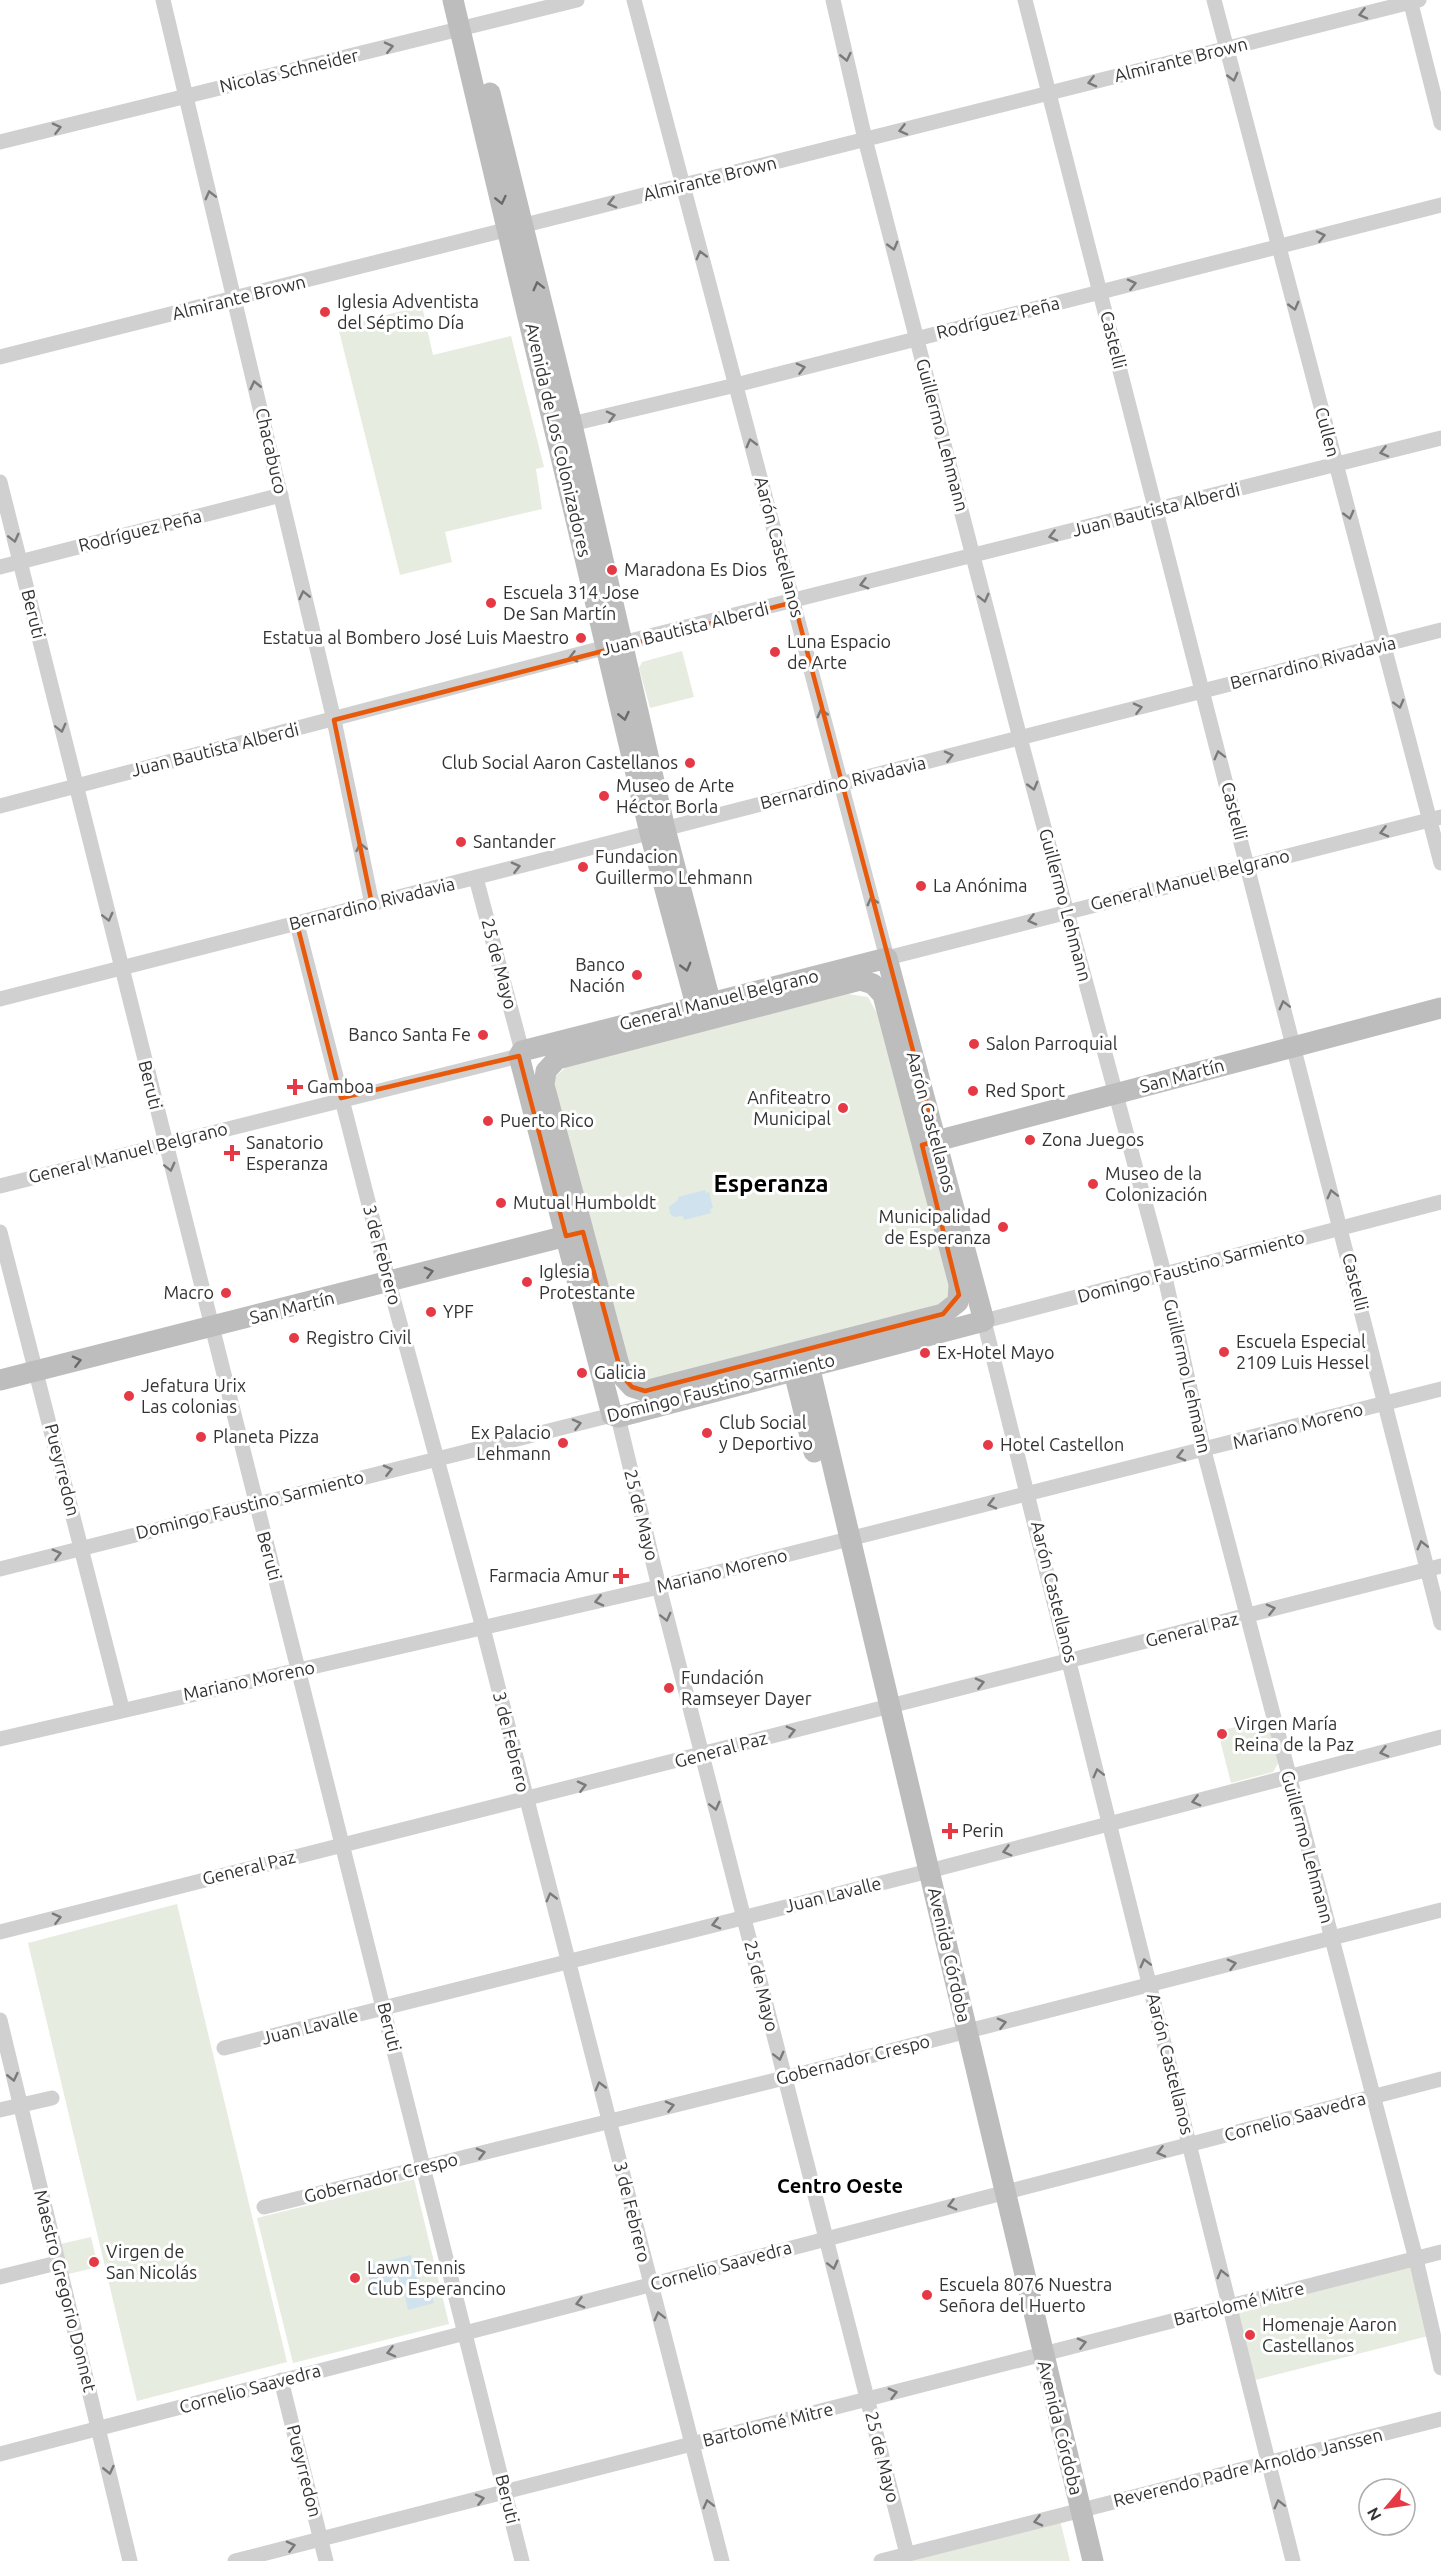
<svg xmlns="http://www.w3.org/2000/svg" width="1441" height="2561" viewBox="0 0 1441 2561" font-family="Ubuntu,sans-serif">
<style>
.green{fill:#e6ecdf}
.water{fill:#cfe2ee}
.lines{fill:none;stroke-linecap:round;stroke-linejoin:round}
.street{stroke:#d0d0d0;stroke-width:15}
.secondary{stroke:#bdbdbd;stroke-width:21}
.oneway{stroke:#7a7a7a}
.oneway2{stroke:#6a6a6a}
.marked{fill:none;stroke:#e8590c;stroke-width:4.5;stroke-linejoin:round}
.poi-dot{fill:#e63946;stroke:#fff;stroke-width:2}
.labels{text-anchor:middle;stroke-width:6;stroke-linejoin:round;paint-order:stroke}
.street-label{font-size:18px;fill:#333;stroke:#fff}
.poi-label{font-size:18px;fill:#333;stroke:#fff;text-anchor:start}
.neighbourhood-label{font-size:20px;font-weight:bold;fill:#000;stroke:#fff}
.district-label{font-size:24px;font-weight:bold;fill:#000;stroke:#fff}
</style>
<rect width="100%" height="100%" fill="#fff"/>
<g class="green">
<polygon points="422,306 433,355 511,336 544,467 536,469 542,509 445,532 452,562 400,575 338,327"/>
<polygon points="682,651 694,697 650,708 639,668 642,662"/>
<polygon points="848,994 868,997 878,1015 949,1286 947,1302 648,1385 632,1376 554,1095 555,1077 567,1066"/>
<polygon points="1269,1719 1279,1762 1273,1772 1231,1783 1219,1736 1223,1730"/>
<polygon points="177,1904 287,2362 137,2401 28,1943"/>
<polygon points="414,2179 449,2324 293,2363 257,2218"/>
<polygon points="91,2237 98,2267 64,2275 56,2245"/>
<polygon points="1414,2261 1432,2335 1251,2381 1232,2308"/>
<polygon points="1059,2516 1070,2561 881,2561"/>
</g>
<g class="water">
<polygon points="705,1190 706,1193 709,1192 713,1208 710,1209 711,1213 684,1220 683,1216 675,1217 670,1214 669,1207 678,1200 678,1197"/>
<polygon points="411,2255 418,2282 373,2293 366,2266"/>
<polygon points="430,2285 434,2303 408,2310 404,2292"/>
</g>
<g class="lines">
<g class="street">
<polyline points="163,0 334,720 372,904"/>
<polyline points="634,0 887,958 1441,817"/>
<polyline points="833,0 865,139 1020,738 1164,1273 1204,1451 1416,2259 1441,2368"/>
<polyline points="1025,0 1441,1623"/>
<polyline points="1214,0 1441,863"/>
<polyline points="1410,0 1441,123"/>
<polyline points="0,142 577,0"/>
<polyline points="0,357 1419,0"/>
<polyline points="563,426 736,385 1441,205"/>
<polyline points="0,482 522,2561"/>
<polyline points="0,567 281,495"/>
<polyline points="0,806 622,643 1441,438"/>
<polyline points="476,878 522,1051"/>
<polyline points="297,924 389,1283 483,1628 722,2561"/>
<polyline points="0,999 1441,630"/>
<polyline points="0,1186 519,1056"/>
<polyline points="0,1232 122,1708"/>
<polyline points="618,1417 659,1587 907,2554"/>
<polyline points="0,1569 612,1415"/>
<polyline points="0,1739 659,1587 1441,1389"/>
<polyline points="0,1932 1441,1566"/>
<polyline points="0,2020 130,2561"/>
<polyline points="224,2048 929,1871 1441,1737"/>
<polyline points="0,2110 52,2098"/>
<polyline points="264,2207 784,2078 1441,1910"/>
<polyline points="0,2277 57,2263"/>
<polyline points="281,2380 326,2561"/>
<polyline points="0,2454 1441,2079"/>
<polyline points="235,2561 1441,2252"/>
<polyline points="881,2561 1441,2419"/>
<polyline points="1293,2561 984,1321 1441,1202"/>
</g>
<g class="secondary">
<polyline points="453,0 650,833 700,1020"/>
<polyline points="490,93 572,425 665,829 714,1016"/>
<polygon points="887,958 984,1321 618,1417 612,1415 519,1056 522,1051"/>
<polygon points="860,980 873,984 883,995 959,1284 958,1302 943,1314 645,1391 632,1387 622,1376 544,1085 546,1071 557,1059"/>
<polyline points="925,1144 1441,1008"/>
<polyline points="806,1353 1093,2561"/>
<polyline points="791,1360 814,1452"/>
<polyline points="0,1380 578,1233"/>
</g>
</g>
<defs><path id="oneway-chevron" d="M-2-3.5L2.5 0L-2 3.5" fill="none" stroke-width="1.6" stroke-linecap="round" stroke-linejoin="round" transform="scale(1.5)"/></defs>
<g class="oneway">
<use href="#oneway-chevron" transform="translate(1363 14) rotate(166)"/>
<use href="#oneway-chevron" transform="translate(389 47) rotate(-13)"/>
<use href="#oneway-chevron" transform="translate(846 57) rotate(77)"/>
<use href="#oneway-chevron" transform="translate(1233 77) rotate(75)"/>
<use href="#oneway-chevron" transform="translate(1092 82) rotate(166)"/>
<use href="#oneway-chevron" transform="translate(57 128) rotate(-14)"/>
<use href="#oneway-chevron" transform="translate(903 130) rotate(166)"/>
<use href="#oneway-chevron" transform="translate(210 195) rotate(-104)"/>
<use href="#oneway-chevron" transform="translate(612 203) rotate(166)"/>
<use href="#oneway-chevron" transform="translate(1321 236) rotate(-14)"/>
<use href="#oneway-chevron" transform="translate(893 246) rotate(75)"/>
<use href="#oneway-chevron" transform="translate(701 255) rotate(-105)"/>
<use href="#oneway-chevron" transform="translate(1132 284) rotate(-14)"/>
<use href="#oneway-chevron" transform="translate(1294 306) rotate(75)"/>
<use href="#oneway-chevron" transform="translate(801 368) rotate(-14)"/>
<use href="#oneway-chevron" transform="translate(255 385) rotate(-103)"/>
<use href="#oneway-chevron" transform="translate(611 416) rotate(-14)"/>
<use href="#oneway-chevron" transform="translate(751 443) rotate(-105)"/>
<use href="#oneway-chevron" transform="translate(1384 452) rotate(166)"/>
<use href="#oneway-chevron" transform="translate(1349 515) rotate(75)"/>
<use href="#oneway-chevron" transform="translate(1053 536) rotate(166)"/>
<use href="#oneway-chevron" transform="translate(14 538) rotate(76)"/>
<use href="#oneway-chevron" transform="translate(864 584) rotate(165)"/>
<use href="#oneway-chevron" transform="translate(304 595) rotate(-103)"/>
<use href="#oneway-chevron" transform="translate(984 598) rotate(76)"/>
<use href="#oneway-chevron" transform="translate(573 657) rotate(165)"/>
<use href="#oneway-chevron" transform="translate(1399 704) rotate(75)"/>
<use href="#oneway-chevron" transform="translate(1138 708) rotate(-14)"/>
<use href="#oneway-chevron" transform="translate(822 713) rotate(-105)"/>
<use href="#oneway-chevron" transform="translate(61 728) rotate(76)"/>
<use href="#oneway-chevron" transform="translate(1219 755) rotate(-104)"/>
<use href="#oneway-chevron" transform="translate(949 756) rotate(-14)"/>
<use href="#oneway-chevron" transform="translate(1033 786) rotate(75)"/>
<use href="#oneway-chevron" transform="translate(1384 832) rotate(166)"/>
<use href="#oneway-chevron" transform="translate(361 847) rotate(-102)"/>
<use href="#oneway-chevron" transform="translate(516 867) rotate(-14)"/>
<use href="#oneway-chevron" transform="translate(872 901) rotate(-105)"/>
<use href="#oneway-chevron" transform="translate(108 917) rotate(76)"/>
<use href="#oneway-chevron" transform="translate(1032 920) rotate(166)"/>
<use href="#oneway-chevron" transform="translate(1284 1005) rotate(-104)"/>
<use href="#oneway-chevron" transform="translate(170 1167) rotate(76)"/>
<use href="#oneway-chevron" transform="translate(1332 1194) rotate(-104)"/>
<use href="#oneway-chevron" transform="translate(577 1424) rotate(-14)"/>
<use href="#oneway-chevron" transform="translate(1181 1456) rotate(166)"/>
<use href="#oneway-chevron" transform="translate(388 1470) rotate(-14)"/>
<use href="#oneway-chevron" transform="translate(992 1504) rotate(166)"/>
<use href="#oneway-chevron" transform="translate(1422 1545) rotate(-104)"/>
<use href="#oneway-chevron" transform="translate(57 1554) rotate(-15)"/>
<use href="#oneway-chevron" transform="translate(599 1601) rotate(167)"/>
<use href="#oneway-chevron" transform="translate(1271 1609) rotate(-14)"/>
<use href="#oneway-chevron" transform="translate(666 1617) rotate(76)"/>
<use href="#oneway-chevron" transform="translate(980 1683) rotate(-14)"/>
<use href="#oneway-chevron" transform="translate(791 1731) rotate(-15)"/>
<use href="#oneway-chevron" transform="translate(1384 1752) rotate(165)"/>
<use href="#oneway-chevron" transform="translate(1098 1773) rotate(-104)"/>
<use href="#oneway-chevron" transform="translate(582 1786) rotate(-14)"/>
<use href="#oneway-chevron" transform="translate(1196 1801) rotate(165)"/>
<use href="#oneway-chevron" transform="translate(715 1806) rotate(76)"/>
<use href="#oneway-chevron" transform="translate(1007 1851) rotate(165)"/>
<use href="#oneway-chevron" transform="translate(551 1897) rotate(-105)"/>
<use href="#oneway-chevron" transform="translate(57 1918) rotate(-14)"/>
<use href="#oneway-chevron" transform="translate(716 1924) rotate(166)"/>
<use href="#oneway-chevron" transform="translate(1145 1963) rotate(-104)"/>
<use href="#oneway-chevron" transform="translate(1232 1964) rotate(-15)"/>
<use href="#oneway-chevron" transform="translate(1002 2023) rotate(-14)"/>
<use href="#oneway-chevron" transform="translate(779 2056) rotate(76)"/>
<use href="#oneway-chevron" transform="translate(13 2077) rotate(77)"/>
<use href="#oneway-chevron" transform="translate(600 2086) rotate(-105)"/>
<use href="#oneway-chevron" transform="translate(670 2106) rotate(-14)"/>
<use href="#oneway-chevron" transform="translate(1161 2152) rotate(166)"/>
<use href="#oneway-chevron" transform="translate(481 2153) rotate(-14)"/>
<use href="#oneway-chevron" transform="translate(952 2205) rotate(165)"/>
<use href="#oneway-chevron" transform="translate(833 2265) rotate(76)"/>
<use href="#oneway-chevron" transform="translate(1222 2274) rotate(-104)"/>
<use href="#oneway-chevron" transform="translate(580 2303) rotate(165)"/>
<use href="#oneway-chevron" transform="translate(659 2316) rotate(-104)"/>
<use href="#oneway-chevron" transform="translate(1082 2343) rotate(-14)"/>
<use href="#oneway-chevron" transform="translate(391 2352) rotate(166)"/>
<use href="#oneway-chevron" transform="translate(893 2393) rotate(-15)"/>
<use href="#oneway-chevron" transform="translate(109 2470) rotate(77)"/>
<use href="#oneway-chevron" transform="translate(480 2499) rotate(-14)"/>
<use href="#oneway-chevron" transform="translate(708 2504) rotate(-104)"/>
<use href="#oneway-chevron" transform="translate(1279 2504) rotate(-104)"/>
<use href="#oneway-chevron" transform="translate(1038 2521) rotate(166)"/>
<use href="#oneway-chevron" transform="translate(291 2546) rotate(-14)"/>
</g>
<g class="oneway2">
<use href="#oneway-chevron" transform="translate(501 200) rotate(77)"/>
<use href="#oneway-chevron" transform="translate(538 286) rotate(-104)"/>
<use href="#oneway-chevron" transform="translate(624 716) rotate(77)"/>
<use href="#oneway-chevron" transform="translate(686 967) rotate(75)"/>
<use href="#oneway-chevron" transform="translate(429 1272) rotate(-15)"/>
<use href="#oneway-chevron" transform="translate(77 1361) rotate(-14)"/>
</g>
<path class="marked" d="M794,602L937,1141L922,1145L959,1295L943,1314L645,1391L632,1387L622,1376L583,1232L566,1236L519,1056L341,1098L297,924L372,904L334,720Z"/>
<g class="poi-dot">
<circle cx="325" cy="312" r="6"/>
<circle cx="612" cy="570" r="6"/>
<circle cx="491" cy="603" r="6"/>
<circle cx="581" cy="638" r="6"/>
<circle cx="775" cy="652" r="6"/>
<circle cx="690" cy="763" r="6"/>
<circle cx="604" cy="796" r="6"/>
<circle cx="461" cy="842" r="6"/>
<circle cx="583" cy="867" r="6"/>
<circle cx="921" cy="886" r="6"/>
<circle cx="637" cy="975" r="6"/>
<circle cx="483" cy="1035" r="6"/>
<circle cx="974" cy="1044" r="6"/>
<path d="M292 1078h6v6h6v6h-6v6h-6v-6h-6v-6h6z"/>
<circle cx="973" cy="1091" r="6"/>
<circle cx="843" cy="1108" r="6"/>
<circle cx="488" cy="1121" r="6"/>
<circle cx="1030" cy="1140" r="6"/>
<path d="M229 1144h6v6h6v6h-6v6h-6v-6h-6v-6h6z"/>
<circle cx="1093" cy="1184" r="6"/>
<circle cx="501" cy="1203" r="6"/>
<circle cx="1003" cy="1227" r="6"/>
<circle cx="527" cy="1282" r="6"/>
<circle cx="226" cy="1293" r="6"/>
<circle cx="431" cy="1312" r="6"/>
<circle cx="294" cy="1338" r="6"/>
<circle cx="1224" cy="1352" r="6"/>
<circle cx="925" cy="1353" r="6"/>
<circle cx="582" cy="1373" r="6"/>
<circle cx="129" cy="1396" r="6"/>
<circle cx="707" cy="1433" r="6"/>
<circle cx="201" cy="1437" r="6"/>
<circle cx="563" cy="1443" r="6"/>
<circle cx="988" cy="1445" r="6"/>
<path d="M618 1567h6v6h6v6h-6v6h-6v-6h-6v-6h6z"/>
<circle cx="669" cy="1688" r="6"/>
<circle cx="1222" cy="1734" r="6"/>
<path d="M947 1822h6v6h6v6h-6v6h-6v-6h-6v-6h6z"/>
<circle cx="94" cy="2262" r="6"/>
<circle cx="355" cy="2278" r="6"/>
<circle cx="927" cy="2295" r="6"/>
<circle cx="1250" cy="2335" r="6"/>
</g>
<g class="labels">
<g class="street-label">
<text transform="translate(1181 60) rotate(-14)" y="6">Almirante Brown</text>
<text transform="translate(289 71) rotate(-13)" y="6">Nicolas Schneider</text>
<text transform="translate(710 179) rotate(-14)" y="6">Almirante Brown</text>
<text transform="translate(239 298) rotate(-14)" y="6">Almirante Brown</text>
<text transform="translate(998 318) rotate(-14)" y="6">Rodríguez Peña</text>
<text transform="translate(1113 340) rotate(76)" y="6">Castelli</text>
<text transform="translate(1327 432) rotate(75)" y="6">Cullen</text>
<text transform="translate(942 435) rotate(75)" y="6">Guillermo Lehmann</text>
<text transform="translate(558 440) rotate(77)" y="6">Avenida de Los Colonizadores</text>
<text transform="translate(271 451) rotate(77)" y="6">Chacabuco</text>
<text transform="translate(1156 510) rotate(-14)" y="6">Juan Bautista Alberdi</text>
<text transform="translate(140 531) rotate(-14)" y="6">Rodríguez Peña</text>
<text transform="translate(779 547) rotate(75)" y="6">Aarón Castellanos</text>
<text transform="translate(33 614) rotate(76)" y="6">Beruti</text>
<text transform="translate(685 629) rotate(-14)" y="6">Juan Bautista Alberdi</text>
<text transform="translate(1313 663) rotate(-14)" y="6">Bernardino Rivadavia</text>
<text transform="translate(215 750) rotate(-14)" y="6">Juan Bautista Alberdi</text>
<text transform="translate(843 783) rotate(-14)" y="6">Bernardino Rivadavia</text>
<text transform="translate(1234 811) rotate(76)" y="6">Castelli</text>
<text transform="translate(1190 880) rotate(-14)" y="6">General Manuel Belgrano</text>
<text transform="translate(372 904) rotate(-14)" y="6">Bernardino Rivadavia</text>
<text transform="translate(1065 905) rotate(75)" y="6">Guillermo Lehmann</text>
<text transform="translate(499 964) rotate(75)" y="6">25 de Mayo</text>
<text transform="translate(719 1000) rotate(-14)" y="6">General Manuel Belgrano</text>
<text transform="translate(1182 1076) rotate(-15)" y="6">San Martín</text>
<text transform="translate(150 1085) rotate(76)" y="6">Beruti</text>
<text transform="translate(931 1122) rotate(75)" y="6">Aarón Castellanos</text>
<text transform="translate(128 1153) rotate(-14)" y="6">General Manuel Belgrano</text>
<text transform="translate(382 1255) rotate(75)" y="6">3 de Febrero</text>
<text transform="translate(1191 1267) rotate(-15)" y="6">Domingo Faustino Sarmiento</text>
<text transform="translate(1355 1282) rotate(76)" y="6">Castelli</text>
<text transform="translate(292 1308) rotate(-14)" y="6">San Martín</text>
<text transform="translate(1187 1376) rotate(77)" y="6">Guillermo Lehmann</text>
<text transform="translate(721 1388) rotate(-14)" y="6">Domingo Faustino Sarmiento</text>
<text transform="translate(1298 1426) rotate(-15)" y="6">Mariano Moreno</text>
<text transform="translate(62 1470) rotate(76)" y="6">Pueyrredon</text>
<text transform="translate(250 1505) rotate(-14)" y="6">Domingo Faustino Sarmiento</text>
<text transform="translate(641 1515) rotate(76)" y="6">25 de Mayo</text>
<text transform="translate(269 1556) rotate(75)" y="6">Beruti</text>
<text transform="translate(722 1571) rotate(-14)" y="6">Mariano Moreno</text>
<text transform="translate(1054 1592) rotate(76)" y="6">Aarón Castellanos</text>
<text transform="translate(1192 1630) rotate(-14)" y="6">General Paz</text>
<text transform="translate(249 1681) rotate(-12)" y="6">Mariano Moreno</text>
<text transform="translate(511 1742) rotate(76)" y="6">3 de Febrero</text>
<text transform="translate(721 1750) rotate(-15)" y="6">General Paz</text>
<text transform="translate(1307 1847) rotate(75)" y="6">Guillermo Lehmann</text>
<text transform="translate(249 1868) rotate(-14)" y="6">General Paz</text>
<text transform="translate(833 1895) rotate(-14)" y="6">Juan Lavalle</text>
<text transform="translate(949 1955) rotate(77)" y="6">Avenida Córdoba</text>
<text transform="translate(761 1986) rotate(76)" y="6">25 de Mayo</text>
<text transform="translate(310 2027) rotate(-14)" y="6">Juan Lavalle</text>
<text transform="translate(389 2027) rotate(76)" y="6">Beruti</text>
<text transform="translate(853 2060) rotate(-14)" y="6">Gobernador Crespo</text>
<text transform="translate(1170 2064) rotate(76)" y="6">Aarón Castellanos</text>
<text transform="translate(1295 2117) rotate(-15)" y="6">Cornelio Saavedra</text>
<text transform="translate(381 2178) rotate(-14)" y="6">Gobernador Crespo</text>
<text transform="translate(632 2212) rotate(76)" y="6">3 de Febrero</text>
<text transform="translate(721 2266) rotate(-15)" y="6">Cornelio Saavedra</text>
<text transform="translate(65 2291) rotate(76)" y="6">Maestro Gregorio Donnet</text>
<text transform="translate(1239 2304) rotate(-14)" y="6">Bartolomé Mitre</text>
<text transform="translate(250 2389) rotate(-15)" y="6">Cornelio Saavedra</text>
<text transform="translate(768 2425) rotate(-14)" y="6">Bartolomé Mitre</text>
<text transform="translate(1060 2428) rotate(76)" y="6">Avenida Córdoba</text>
<text transform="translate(882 2457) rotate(76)" y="6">25 de Mayo</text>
<text transform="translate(1248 2468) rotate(-14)" y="6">Reverendo Padre Arnoldo Janssen</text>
<text transform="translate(304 2471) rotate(76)" y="6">Pueyrredon</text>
<text transform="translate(507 2499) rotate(76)" y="6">Beruti</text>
</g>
<g class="poi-label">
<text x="337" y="308">Iglesia Adventista<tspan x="337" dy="21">del Séptimo Día</tspan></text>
<text x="624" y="576">Maradona Es Dios</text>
<text x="503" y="599">Escuela 314 Jose<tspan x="503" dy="21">De San Martín</tspan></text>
<text x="569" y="644" text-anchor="end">Estatua al Bombero José Luis Maestro</text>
<text x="787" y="648">Luna Espacio<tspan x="787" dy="21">de Arte</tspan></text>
<text x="678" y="769" text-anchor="end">Club Social Aaron Castellanos</text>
<text x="616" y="792">Museo de Arte<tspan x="616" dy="21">Héctor Borla</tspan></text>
<text x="473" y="848">Santander</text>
<text x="595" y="863">Fundacion<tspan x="595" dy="21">Guillermo Lehmann</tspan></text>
<text x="933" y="892">La Anónima</text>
<text x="625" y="971" text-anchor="end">Banco<tspan x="625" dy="21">Nación</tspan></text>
<text x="471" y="1041" text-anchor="end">Banco Santa Fe</text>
<text x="986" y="1050">Salon Parroquial</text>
<text x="307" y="1093">Gamboa</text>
<text x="985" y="1097">Red Sport</text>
<text x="831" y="1104" text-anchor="end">Anfiteatro<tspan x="831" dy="21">Municipal</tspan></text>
<text x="500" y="1127">Puerto Rico</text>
<text x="1042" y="1146">Zona Juegos</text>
<text x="246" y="1149">Sanatorio<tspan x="246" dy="21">Esperanza</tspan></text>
<text x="1105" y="1180">Museo de la<tspan x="1105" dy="21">Colonización</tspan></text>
<text x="513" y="1209">Mutual Humboldt</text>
<text x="991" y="1223" text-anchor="end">Municipalidad<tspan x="991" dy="21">de Esperanza</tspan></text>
<text x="539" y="1278">Iglesia<tspan x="539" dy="21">Protestante</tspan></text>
<text x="214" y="1299" text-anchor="end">Macro</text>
<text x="443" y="1318">YPF</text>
<text x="306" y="1344">Registro Civil</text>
<text x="1236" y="1348">Escuela Especial<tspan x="1236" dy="21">2109 Luis Hessel</tspan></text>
<text x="937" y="1359">Ex-Hotel Mayo</text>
<text x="594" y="1379">Galicia</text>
<text x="141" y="1392">Jefatura Urix<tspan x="141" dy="21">Las colonias</tspan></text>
<text x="719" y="1429">Club Social<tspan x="719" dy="21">y Deportivo</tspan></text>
<text x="551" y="1439" text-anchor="end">Ex Palacio<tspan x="551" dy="21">Lehmann</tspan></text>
<text x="213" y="1443">Planeta Pizza</text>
<text x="1000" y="1451">Hotel Castellon</text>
<text x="609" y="1582" text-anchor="end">Farmacia Amur</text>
<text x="681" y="1684">Fundación<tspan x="681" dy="21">Ramseyer Dayer</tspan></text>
<text x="1234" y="1730">Virgen María<tspan x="1234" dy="21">Reina de la Paz</tspan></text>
<text x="962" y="1837">Perin</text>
<text x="106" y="2258">Virgen de<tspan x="106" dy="21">San Nicolás</tspan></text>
<text x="367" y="2274">Lawn Tennis<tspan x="367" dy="21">Club Esperancino</tspan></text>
<text x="939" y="2291">Escuela 8076 Nuestra<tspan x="939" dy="21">Señora del Huerto</tspan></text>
<text x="1262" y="2331">Homenaje Aaron<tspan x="1262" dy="21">Castellanos</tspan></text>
</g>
<g class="neighbourhood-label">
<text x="840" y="2193">Centro Oeste</text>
</g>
<g class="district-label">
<text x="771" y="1192">Esperanza</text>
</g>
</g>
<g transform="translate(1387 2507) rotate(241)"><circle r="28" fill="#ffffff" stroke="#adadad" stroke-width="1.5"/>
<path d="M0-4.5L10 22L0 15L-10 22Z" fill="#e63946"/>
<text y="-9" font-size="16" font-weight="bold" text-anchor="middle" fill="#333333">N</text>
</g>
</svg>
